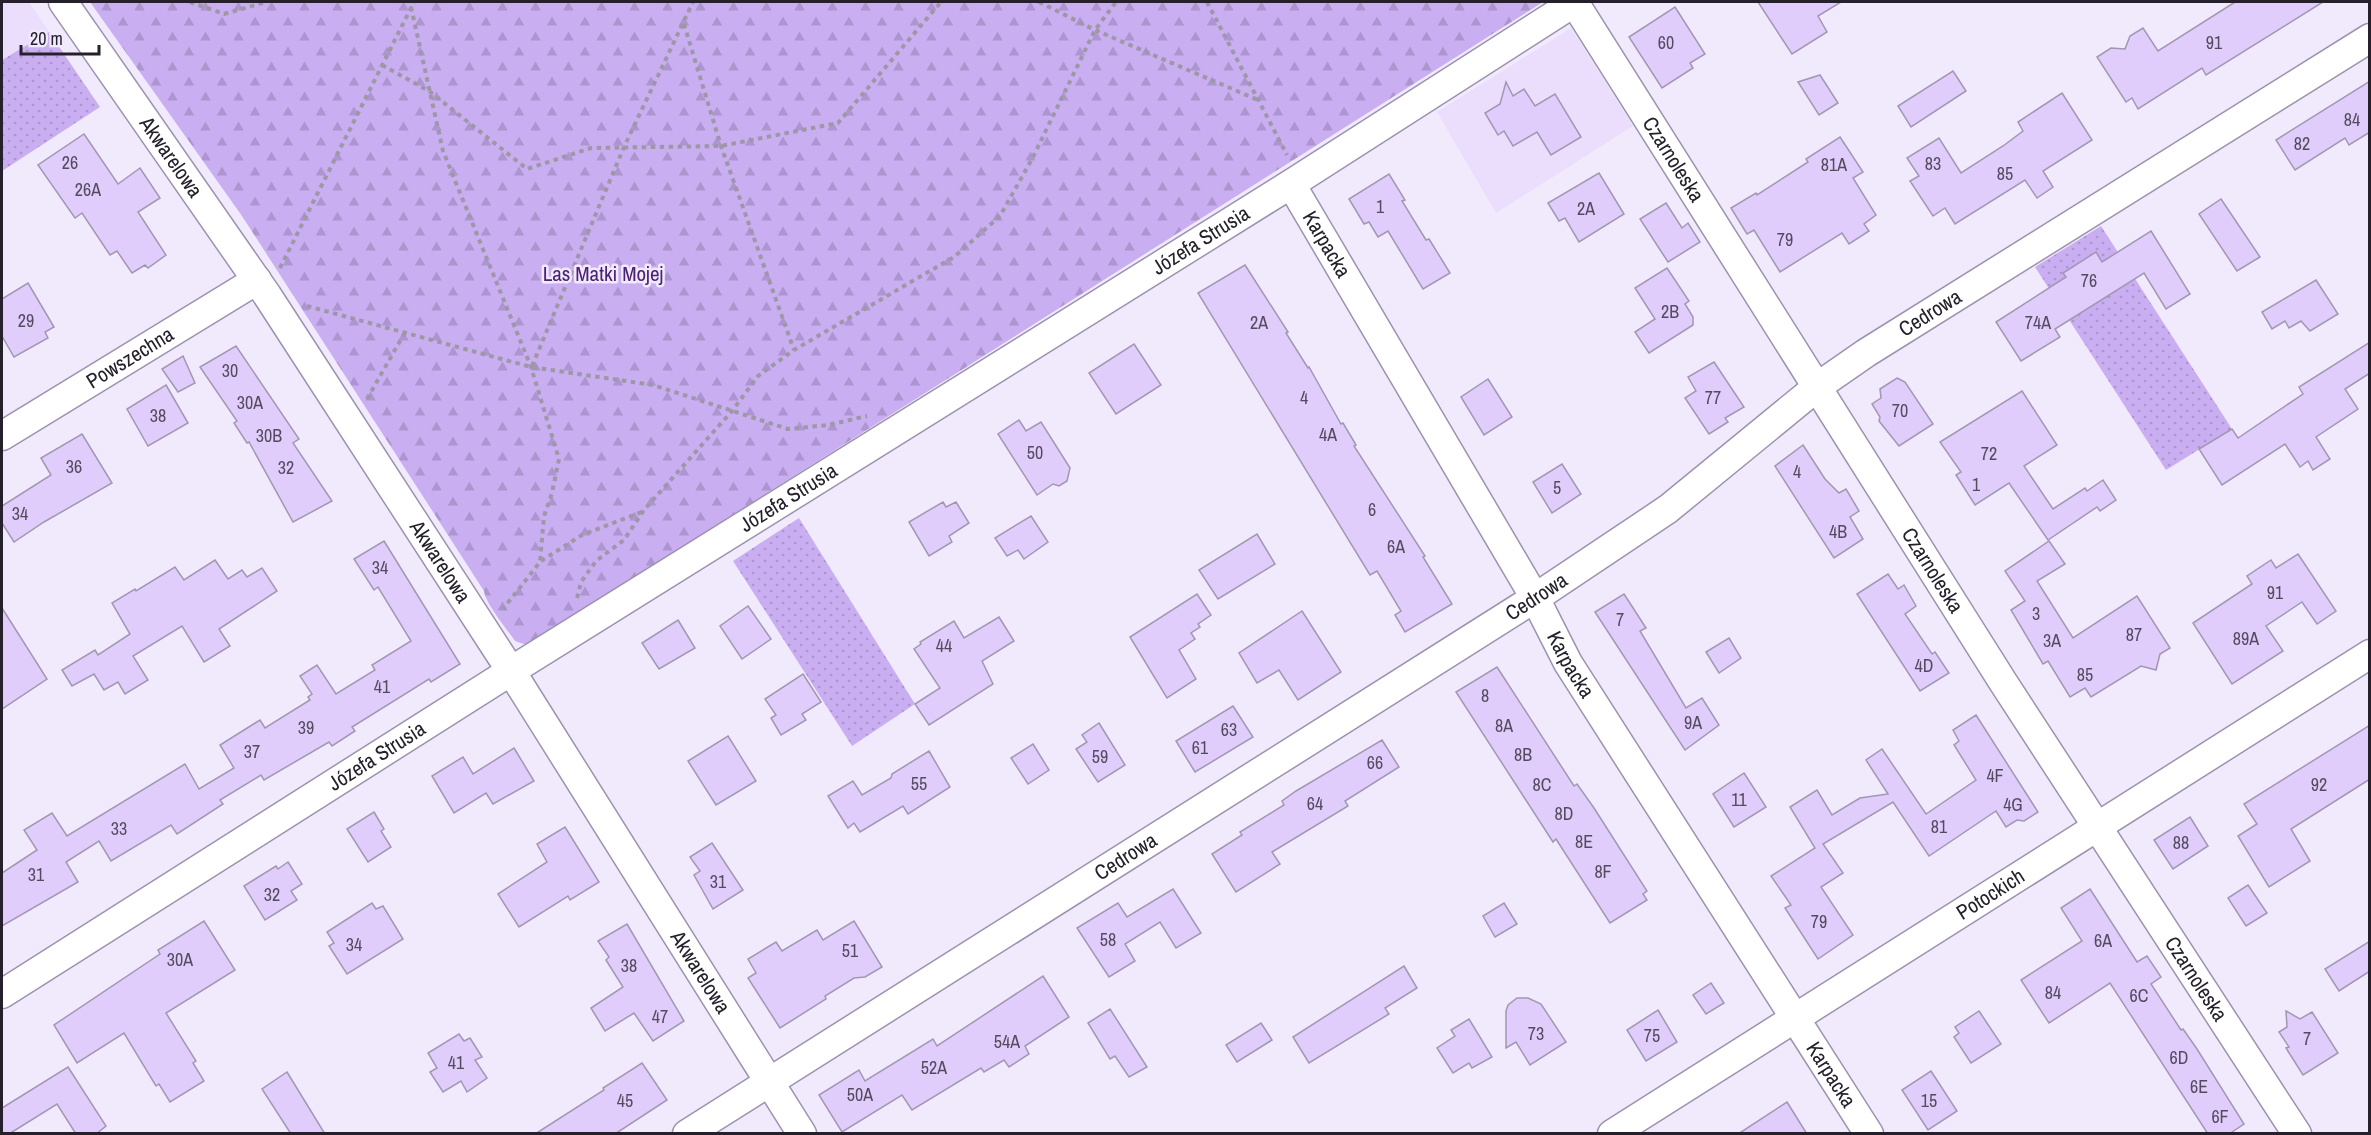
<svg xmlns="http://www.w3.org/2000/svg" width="2371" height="1135" viewBox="0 0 2371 1135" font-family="'Archivo Narrow',sans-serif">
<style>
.built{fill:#eadefc}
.grass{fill:url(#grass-dots)}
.forest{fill:url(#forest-firs)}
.building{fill:#e0cdfc;stroke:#a297b3;stroke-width:1.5}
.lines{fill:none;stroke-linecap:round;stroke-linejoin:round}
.street-casing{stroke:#9d92ae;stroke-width:31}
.path{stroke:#9d97a6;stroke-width:4;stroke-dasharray:4.5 4.5;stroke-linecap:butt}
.street{stroke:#fff;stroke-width:28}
.labels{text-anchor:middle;stroke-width:5;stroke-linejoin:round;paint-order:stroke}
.number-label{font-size:18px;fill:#544b5f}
.street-label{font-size:21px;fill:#25202b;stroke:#f1eafc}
.park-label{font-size:21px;fill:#4b2076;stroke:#f1eafc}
</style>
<defs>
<pattern id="grass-dots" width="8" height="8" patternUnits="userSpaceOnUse" patternTransform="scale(1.5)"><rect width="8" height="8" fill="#caaef2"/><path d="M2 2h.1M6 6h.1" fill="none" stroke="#ad95d0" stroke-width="1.8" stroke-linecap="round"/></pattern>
<pattern id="forest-firs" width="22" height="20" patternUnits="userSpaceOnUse" patternTransform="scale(1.5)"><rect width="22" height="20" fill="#caaef2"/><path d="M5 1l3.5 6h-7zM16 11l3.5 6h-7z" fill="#ad95d0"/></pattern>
</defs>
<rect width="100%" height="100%" fill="#f1eafc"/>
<g class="built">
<polygon points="2,2 29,2 49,32 2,60"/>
<polygon points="1571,28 1633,126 1496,213 1437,112"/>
</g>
<g class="grass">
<polygon points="49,32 100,107 2,171 2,60"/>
<polygon points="2101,226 2232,429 2166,470 2035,267"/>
<polygon points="799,518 915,704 852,746 733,561"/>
</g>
<path class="forest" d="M90,2H1543L527,645L515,641C507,629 485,603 484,591L242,216Z"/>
<g class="building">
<polygon points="1758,2 1841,2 1818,16 1827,32 1792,54"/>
<polygon points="2235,2 2323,2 2206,75 2202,68 2138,109 2132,98 2126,102 2097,57 2111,48 2125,49 2130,36 2143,28 2158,51"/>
<polygon points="1675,7 1705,54 1690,63 1693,68 1662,88 1629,37"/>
<polygon points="1953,71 1966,91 1911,127 1898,106"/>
<polygon points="1820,75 1838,103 1819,115 1798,82"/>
<polygon points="2370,81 2370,132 2349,145 2345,138 2295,170 2276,140"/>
<polygon points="1506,82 1513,96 1524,89 1535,106 1555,94 1581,137 1551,155 1537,132 1513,146 1504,131 1498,135 1485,113 1500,104"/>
<polygon points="2062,93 2092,140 2043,171 2053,187 2037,198 2025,180 1955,224 1945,208 1933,216 1910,181 1919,176 1907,158 1939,138 1961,173 2003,146 2023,131 2018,122"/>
<polygon points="84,134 118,184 140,168 160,198 138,212 166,255 148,268 145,265 132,273 117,251 110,255 82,213 75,218 38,165"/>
<polygon points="1840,137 1863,172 1853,178 1876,215 1864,224 1869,231 1849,244 1842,233 1780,272 1754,230 1747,234 1731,208 1756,193 1757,195 1808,162 1806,159"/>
<polygon points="1599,173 1624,214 1579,242 1565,218 1559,221 1548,203"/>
<polygon points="1389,174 1405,200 1402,201 1426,240 1429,239 1450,273 1423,289 1388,231 1378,237 1369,222 1364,224 1349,199"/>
<polygon points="2221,199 2260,257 2237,271 2199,214"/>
<polygon points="1666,203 1682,228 1688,223 1700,242 1668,262 1640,219"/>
<polygon points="2151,231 2190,294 2166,309 2144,273 2055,329 2060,337 2021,361 1996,322 2066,277 2063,273 2096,252 2102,262"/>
<polygon points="1245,265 1288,332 1286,333 1308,368 1309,367 1341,424 1343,423 1356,445 1354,446 1425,556 1423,557 1452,604 1405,632 1395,615 1401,611 1377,571 1370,575 1198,293"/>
<polygon points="1667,268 1689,301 1685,304 1693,317 1693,325 1649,353 1635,332 1655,319 1635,288"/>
<polygon points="2316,280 2338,314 2310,331 2301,321 2289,328 2285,321 2272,329 2262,312"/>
<polygon points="28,283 54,327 45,332 48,338 14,357 2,336 2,299"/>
<polygon points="2370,342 2370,373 2345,389 2358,409 2316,437 2330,459 2313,470 2308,461 2300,467 2285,444 2222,485 2199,449 2232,429 2238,438 2303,394 2299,387"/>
<polygon points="1134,344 1161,385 1116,414 1089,373"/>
<polygon points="236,346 299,439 293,443 332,501 293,522 249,442 247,443 234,423 237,421 200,367"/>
<polygon points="183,356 195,383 178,392 162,369"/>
<polygon points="1714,362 1744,407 1725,418 1728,422 1709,434 1685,398 1696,391 1688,377"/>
<polygon points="1897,378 1905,382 1933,424 1899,446 1879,421 1880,417 1872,404 1881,398 1880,389"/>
<polygon points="1488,379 1512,417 1484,435 1461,397"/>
<polygon points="166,385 188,423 148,446 127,409"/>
<polygon points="2022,391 2057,445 2024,466 2053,509 2085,488 2087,491 2103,480 2116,500 2100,511 2097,507 2048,540 2009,483 1975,505 1956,475 1961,472 1940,442"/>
<polygon points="1019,420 1026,431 1041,422 1070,468 1067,481 1059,486 1053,484 1037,495 998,434"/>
<polygon points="82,434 112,483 44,522 14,542 2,523 2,506 51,475 41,458"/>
<polygon points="1803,445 1825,479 1839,493 1846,489 1859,511 1850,517 1863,539 1834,558 1775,466"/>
<polygon points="1562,464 1581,494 1552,513 1533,482"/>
<polygon points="943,502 946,507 956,502 969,523 949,536 952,542 929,556 909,522"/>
<polygon points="1031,516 1048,542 1024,559 1018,550 1007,556 995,538"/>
<polygon points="1257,534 1275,564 1218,599 1199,570"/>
<polygon points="384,541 460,664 431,682 429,679 352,727 355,731 332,746 329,742 264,780 261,775 220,800 223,804 177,834 171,825 111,861 99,841 66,862 78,882 2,926 2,873 37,850 24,830 52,813 67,836 185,764 199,789 234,768 220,745 260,720 265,728 310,700 308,697 312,694 300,676 317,665 336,694 375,670 372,665 411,641 378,587 374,590 354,559"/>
<polygon points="2049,541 2065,564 2037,581 2073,638 2137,596 2170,648 2160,654 2156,670 2141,666 2091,697 2085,688 2070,697 2048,661 2043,664 2011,610 2025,601 2005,571"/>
<polygon points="2298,554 2336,611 2317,624 2302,602 2266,626 2283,651 2232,684 2193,623 2252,584 2247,576 2271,560 2276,568"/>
<polygon points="215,560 228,579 242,570 247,577 262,568 277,591 219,629 230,646 204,662 182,626 133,656 148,680 125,694 118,682 104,690 94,674 72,686 62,670 95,650 98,655 130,634 112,603 135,589 136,591 175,567 184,580"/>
<polygon points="1888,574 1898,589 1904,585 1916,606 1905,614 1932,654 1935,652 1949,673 1920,691 1857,594"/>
<polygon points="1197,594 1211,615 1198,624 1200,627 1191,633 1195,639 1179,650 1196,679 1167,698 1130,637"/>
<polygon points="1624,594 1646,628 1640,631 1686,708 1702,698 1719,725 1685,750 1595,612"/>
<polygon points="748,606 771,639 742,659 720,626"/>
<polygon points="2,608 47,679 2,709"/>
<polygon points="1302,611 1341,672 1298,700 1279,670 1257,683 1239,653"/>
<polygon points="999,617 1014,641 982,661 993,684 929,725 915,704 940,688 914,649 921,644 920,642 954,621 964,638"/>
<polygon points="678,620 695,648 659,669 642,643"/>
<polygon points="1729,638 1741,658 1719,673 1706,652"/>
<polygon points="1497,667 1574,786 1577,784 1594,808 1647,891 1643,894 1647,900 1610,923 1556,839 1553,842 1456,692"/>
<polygon points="803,674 821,702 802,714 806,720 781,735 771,718 776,715 765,699"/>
<polygon points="1233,706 1253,737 1195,772 1176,741"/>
<polygon points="1976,715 2038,812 2024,821 2017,820 2006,827 1996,811 1929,856 1893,802 1823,844 1843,873 1821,887 1853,935 1818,959 1785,908 1791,905 1771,876 1815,848 1790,807 1817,790 1832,815 1860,798 1888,794 1866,760 1882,749 1926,814 1976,780 1954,745 1959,741 1953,730"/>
<polygon points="1099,723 1125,765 1098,782 1076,749 1087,742 1082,735"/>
<polygon points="2370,725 2370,779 2291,829 2310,861 2269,887 2238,836 2257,824 2244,804"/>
<polygon points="728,736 756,781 716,805 688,761"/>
<polygon points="1382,740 1399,767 1345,801 1348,806 1272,852 1280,864 1236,892 1212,854 1242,835 1240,832 1284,805 1282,801 1296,791"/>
<polygon points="1033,744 1049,770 1028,784 1011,758"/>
<polygon points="514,748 534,781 493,804 486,793 454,813 432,776 463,757 473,774"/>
<polygon points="929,751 950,787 908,814 903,806 860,832 854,823 848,828 828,796 853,781 862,795 891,778 892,774"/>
<polygon points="1744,773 1766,807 1734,827 1713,794"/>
<polygon points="374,812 384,829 381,831 391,847 368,862 347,829"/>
<polygon points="2190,817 2208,846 2173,869 2154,840"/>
<polygon points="565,827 599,882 570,900 568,896 519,927 498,894 547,862 537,844"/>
<polygon points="712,843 743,890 713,909 694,875 700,871 690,857"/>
<polygon points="288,862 302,884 291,891 297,900 265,920 244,886 276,866 278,869"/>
<polygon points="2248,885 2267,913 2246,926 2228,898"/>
<polygon points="1173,889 1201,933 1176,948 1160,922 1125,944 1135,961 1109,977 1077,928 1118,903 1127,917"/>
<polygon points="2090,889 2137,962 2147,956 2161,977 2151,984 2181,1030 2183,1029 2197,1049 2244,1124 2229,1134 2208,1134 2110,983 2049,1023 2021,980 2082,941 2061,908"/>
<polygon points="372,903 376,909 383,906 403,939 347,974 329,946 334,943 327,932"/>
<polygon points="1504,903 1517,924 1495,937 1483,916"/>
<polygon points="204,921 235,970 166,1013 196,1061 193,1063 204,1081 170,1102 159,1084 156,1086 124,1033 77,1063 54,1025 160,954 158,950"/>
<polygon points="854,921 882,967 865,977 854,978 825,996 826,999 780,1028 748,978 756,973 748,959 776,942 782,951 817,930 823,940"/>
<polygon points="627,924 684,1021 653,1041 634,1013 605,1031 591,1008 623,987 606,960 609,957 598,941"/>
<polygon points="2370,941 2370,971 2339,991 2325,969"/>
<polygon points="1404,966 1417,988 1385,1008 1389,1014 1309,1063 1293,1037"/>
<polygon points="1043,976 1069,1017 1025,1046 1029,1054 1009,1067 1004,1060 984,1072 981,1068 912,1110 902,1095 842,1132 819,1095 859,1070 865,1081 933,1039 937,1046"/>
<polygon points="1711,983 1724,1003 1706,1014 1693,995"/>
<polygon points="1517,998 1528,998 1541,1004 1566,1042 1530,1065 1516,1042 1506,1048 1506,1011 1508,1005"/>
<polygon points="1110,1009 1147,1067 1129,1077 1115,1056 1110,1059 1088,1023"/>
<polygon points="1658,1010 1677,1042 1646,1061 1627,1030"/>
<polygon points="1979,1011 2001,1044 1971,1063 1954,1037 1959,1033 1955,1027"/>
<polygon points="2286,1011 2300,1019 2312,1012 2338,1053 2303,1075 2286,1048 2289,1047 2279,1032 2287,1027"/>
<polygon points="1469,1019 1492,1057 1472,1068 1469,1063 1453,1073 1437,1048 1455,1036 1451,1030"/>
<polygon points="1261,1023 1272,1040 1237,1062 1226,1045"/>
<polygon points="459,1034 464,1041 470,1038 482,1057 475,1060 487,1078 467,1092 461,1081 443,1092 430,1072 437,1068 428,1053"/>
<polygon points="642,1063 667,1100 615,1134 535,1134 604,1090 603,1088"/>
<polygon points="68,1067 106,1126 96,1134 76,1134 57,1104 9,1134 2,1134 2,1108"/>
<polygon points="1931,1071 1957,1111 1928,1130 1902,1090"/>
<polygon points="287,1072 325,1134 291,1134 262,1089"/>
<polygon points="1787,1102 1807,1134 1738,1134"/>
</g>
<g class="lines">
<g class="street-casing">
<g id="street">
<path id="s1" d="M63,2L267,295L511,671L802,1134"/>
<path id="s2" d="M1574,2L2003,682L2297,1134"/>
<path id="s3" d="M1291,184L1535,598L1568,663L1869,1134"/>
<path id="s4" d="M2,436L257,280"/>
<path id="s5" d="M2,994L511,671L1291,184L1575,2"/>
<path id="s6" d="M687,1134L1535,598L1668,509L1817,387L1866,353L2370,38"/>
<path id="s7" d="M1612,1134L2370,654"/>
</g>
</g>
<g class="path">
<polyline points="190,2 224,14 266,2"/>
<polyline points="1039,2 1095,30 1258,100"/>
<polyline points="1207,2 1287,155"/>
<polyline points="411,7 443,151 531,367 559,459 552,493 544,516 540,562 503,609"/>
<polyline points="684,24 721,146 794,350"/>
<polyline points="382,65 429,91 527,169 591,148 721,146 838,123 941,2"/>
<polyline points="280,268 414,2"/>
<polyline points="307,306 531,367 653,385 788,429 828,425 867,416"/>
<polyline points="532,366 624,147 693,2"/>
<polyline points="367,399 404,334"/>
<polyline points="541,561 582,535 644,511"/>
<polyline points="577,598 581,582 596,561 624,540 644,510 732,411 758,376 794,350 954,257 1000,216 1032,159 1095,30 1116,2"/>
</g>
<use href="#street" class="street"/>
</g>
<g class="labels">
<g class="number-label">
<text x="1666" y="49">60</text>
<text x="2214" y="49">91</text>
<text x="2352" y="126">84</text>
<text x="2302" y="150">82</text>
<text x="70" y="169">26</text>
<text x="1933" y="170">83</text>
<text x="1834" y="171">81A</text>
<text x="2005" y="180">85</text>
<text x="88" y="196">26A</text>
<text x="1380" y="213">1</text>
<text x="1586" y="215">2A</text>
<text x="1785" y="246">79</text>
<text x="2089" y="287">76</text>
<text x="1670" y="318">2B</text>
<text x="26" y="327">29</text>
<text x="1259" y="329">2A</text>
<text x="2038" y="329">74A</text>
<text x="230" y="377">30</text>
<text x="1304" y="404">4</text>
<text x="1713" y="404">77</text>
<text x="250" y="409">30A</text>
<text x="1900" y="417">70</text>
<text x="158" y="422">38</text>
<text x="1328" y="441">4A</text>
<text x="269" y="442">30B</text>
<text x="1035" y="459">50</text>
<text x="1989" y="460">72</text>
<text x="74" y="473">36</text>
<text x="286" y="474">32</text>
<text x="1797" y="478">4</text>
<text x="1976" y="491">1</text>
<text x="1557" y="494">5</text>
<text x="1372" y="516">6</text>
<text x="20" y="520">34</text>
<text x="1838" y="538">4B</text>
<text x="1396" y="553">6A</text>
<text x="380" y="574">34</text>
<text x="2275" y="599">91</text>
<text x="2036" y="620">3</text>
<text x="1620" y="626">7</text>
<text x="2134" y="641">87</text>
<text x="2246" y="645">89A</text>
<text x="2052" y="647">3A</text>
<text x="944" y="652">44</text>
<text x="1924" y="672">4D</text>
<text x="2085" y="681">85</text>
<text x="382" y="693">41</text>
<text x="1485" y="702">8</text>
<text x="1693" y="729">9A</text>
<text x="1504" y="732">8A</text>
<text x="306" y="734">39</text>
<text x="1229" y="736">63</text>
<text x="1200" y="754">61</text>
<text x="252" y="758">37</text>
<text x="1523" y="761">8B</text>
<text x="1100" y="763">59</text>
<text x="1375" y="769">66</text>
<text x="1995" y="782">4F</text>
<text x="919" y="790">55</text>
<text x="1542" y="791">8C</text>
<text x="2319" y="791">92</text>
<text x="1739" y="806">11</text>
<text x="1315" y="810">64</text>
<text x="2013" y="811">4G</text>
<text x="1564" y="820">8D</text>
<text x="1939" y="833">81</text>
<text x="119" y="835">33</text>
<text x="1584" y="848">8E</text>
<text x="2181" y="849">88</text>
<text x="1603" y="878">8F</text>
<text x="36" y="881">31</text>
<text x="718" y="888">31</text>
<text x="272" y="901">32</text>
<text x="1819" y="928">79</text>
<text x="1108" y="946">58</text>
<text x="2103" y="947">6A</text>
<text x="354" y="951">34</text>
<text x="850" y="957">51</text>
<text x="180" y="966">30A</text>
<text x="629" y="972">38</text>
<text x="2053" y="999">84</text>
<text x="2139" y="1002">6C</text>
<text x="660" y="1023">47</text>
<text x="1536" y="1040">73</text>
<text x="1652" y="1042">75</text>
<text x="2307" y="1045">7</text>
<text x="1007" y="1048">54A</text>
<text x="2179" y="1064">6D</text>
<text x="456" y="1069">41</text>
<text x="934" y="1074">52A</text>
<text x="2199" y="1093">6E</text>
<text x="860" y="1101">50A</text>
<text x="625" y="1107">45</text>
<text x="1929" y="1107">15</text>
<text x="2220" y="1123">6F</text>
</g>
<g class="street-label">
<text dy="7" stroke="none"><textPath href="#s1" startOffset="189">Akwarelowa</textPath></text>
<text dy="7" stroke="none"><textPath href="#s2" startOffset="186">Czarnoleska</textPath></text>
<text dy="7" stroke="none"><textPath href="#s5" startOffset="1416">Józefa Strusia</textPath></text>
<text dy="7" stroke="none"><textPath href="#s3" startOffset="70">Karpacka</textPath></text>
<text dy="7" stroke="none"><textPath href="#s6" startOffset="1491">Cedrowa</textPath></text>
<text dy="7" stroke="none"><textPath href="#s4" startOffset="150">Powszechna</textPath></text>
<text dy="7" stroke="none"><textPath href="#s5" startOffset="930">Józefa Strusia</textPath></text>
<text dy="7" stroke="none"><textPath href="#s1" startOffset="675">Akwarelowa</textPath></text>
<text dy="7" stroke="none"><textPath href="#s2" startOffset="672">Czarnoleska</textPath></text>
<text dy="7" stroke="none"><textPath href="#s6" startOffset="1005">Cedrowa</textPath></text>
<text dy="7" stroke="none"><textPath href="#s3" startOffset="556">Karpacka</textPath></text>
<text dy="7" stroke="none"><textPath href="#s5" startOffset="444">Józefa Strusia</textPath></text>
<text dy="7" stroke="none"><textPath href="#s6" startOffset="519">Cedrowa</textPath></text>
<text dy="7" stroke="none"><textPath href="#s7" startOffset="448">Potockich</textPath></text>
<text dy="7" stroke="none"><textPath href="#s1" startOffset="1161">Akwarelowa</textPath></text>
<text dy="7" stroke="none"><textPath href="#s2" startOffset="1158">Czarnoleska</textPath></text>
<text dy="7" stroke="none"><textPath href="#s3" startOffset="1042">Karpacka</textPath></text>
</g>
<g class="park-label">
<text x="603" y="281">Las Matki Mojej</text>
</g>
</g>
<rect width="2371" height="1135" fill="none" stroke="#25202b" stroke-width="6"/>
<path d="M21 45v9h78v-9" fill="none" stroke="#25202b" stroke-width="3"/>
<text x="30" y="45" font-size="18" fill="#25202b" stroke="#f1eafc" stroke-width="4.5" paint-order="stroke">20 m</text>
</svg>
